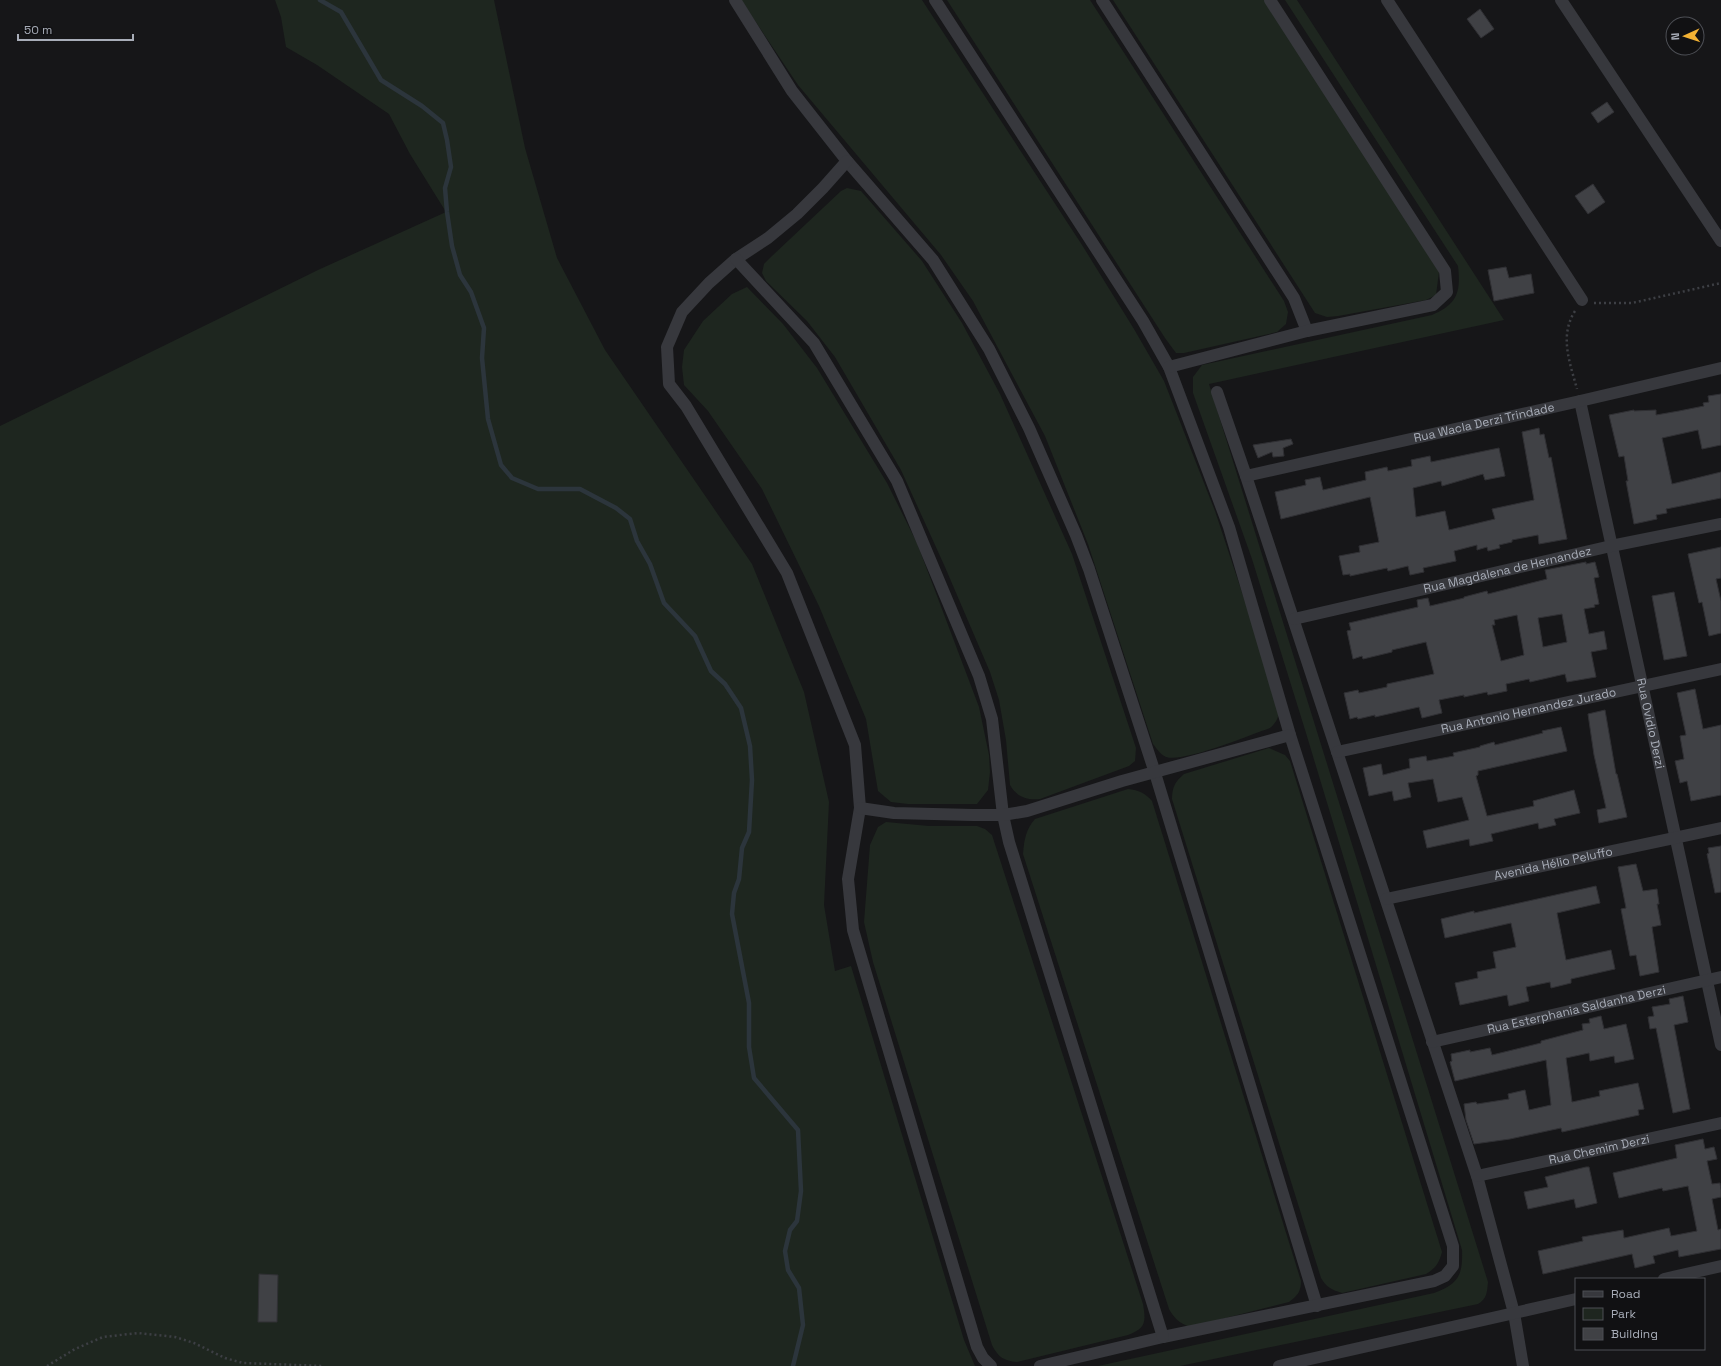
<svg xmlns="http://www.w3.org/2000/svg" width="1721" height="1366" viewBox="0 0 1721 1366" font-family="'Space Grotesk',sans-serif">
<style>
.green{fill:#1e261f}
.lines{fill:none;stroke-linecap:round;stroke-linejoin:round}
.stream{stroke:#2c353c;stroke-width:4.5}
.building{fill:#404145;stroke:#303034;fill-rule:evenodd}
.path{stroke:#3d3f44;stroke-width:2.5;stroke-dasharray:2 3;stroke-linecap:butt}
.street{stroke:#37383d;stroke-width:12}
.labels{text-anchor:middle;stroke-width:3;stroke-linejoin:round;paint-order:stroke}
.street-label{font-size:12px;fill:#a8adb8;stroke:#111113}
</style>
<rect width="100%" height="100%" fill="#161618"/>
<g class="green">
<polygon points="275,0 494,0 525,148 557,258 605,350 752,564 804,692 829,802 824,905 835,971 851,966 964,1340 975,1366 0,1366 0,426 318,270 446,212 410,154 389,114 317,65 286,47 281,17"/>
<path d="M741,0H922L1082,245L1134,329L1164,381L1215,511L1276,695C1279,710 1282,717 1270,728C1250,735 1183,763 1166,757C1160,754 1157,749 1153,744L1088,544L1045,436L973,301L941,255L798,85Z"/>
<polygon points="947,0 1090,0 1284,301 1288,312 1286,324 1277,332 1184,353 1176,353 1165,338"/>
<polygon points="1113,0 1266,0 1439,272 1436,295 1426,300 1338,316 1327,317 1315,313"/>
<path d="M1285,0H1297L1504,320L1209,384L1488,1282C1487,1292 1487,1299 1478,1304L1180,1366H1098L1434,1293C1458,1284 1463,1276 1462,1250L1306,733L1252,559L1193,393V377L1202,365L1432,315C1457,304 1461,293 1458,266Z"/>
<path d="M847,188L861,191L922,261L962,323L1000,394L1072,554L1136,748L1135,761L1129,766L1040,799C1026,800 1017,797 1010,785L1006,740L999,700L990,672L945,567L901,470L835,357L807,321L766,281L762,273L764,264L772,256L841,191Z"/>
<polygon points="747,287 783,324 817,368 887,483 917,543 979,707 989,755 990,772 988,790 977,804 908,804 891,802 878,791 866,719 819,606 762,489 708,411 684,385 682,367 684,350 703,321 732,294"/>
<path d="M1269,748L1285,755L1290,761L1442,1252C1439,1263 1436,1268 1426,1274L1342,1293C1332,1290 1326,1287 1321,1278L1172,799C1172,787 1175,782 1184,774Z"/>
<path d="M1128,789C1139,790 1145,793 1152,801L1301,1281C1301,1292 1297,1296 1289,1302L1190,1327C1179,1323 1174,1318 1169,1309L1023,854C1024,840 1026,829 1035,819Z"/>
<path d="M886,822L929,826H977L985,829L992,835L1143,1304C1146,1322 1146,1328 1128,1335L1017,1362C1004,1361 998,1357 992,1345L873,962L864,922L870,845L878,827Z"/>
</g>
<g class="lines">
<polyline class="stream" points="320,0 341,12 381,80 422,106 443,123 447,140 451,167 445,188 447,212 452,246 460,275 471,292 484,328 482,358 488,419 501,465 512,478 538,489 580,489 616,508 630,519 637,541 650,564 664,603 695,636 711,671 725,684 741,708 750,746 752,780 749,832 742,848 739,879 734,893 732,914 749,1003 749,1047 754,1078 798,1130 801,1191 797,1221 790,1230 785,1251 788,1270 799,1288 803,1325 793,1366"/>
</g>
<g class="building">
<polygon points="1480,9 1494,29 1481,38 1467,19"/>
<polygon points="1607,102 1614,112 1598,123 1591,113"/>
<polygon points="1593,184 1605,202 1588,214 1575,196"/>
<polygon points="1506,267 1509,278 1531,274 1534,293 1494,301 1488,270"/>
<polygon points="1721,394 1721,445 1702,449 1698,430 1662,438 1672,484 1721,472 1721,498 1666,509 1667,513 1656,515 1657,519 1634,524 1626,481 1628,481 1624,456 1619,457 1609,415 1634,410 1634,411 1656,410 1656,415 1679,411 1704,406 1703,403 1709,402 1708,396"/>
<polygon points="1539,428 1540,435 1544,434 1549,458 1551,457 1567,539 1539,544 1538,535 1512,540 1512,542 1499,545 1500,548 1488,551 1487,547 1477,550 1477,545 1454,551 1456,561 1423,568 1424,572 1410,575 1408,566 1388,571 1387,568 1350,576 1350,574 1343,575 1339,556 1360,552 1359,546 1379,542 1370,497 1281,519 1275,492 1306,485 1305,480 1320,477 1323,490 1366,480 1365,472 1387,467 1388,471 1412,466 1411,460 1430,456 1431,462 1499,448 1505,476 1485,480 1483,474 1442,486 1441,481 1413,488 1416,517 1445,511 1449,530 1495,519 1492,509 1534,500 1522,432"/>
<polygon points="1291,439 1293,444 1283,448 1284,456 1273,457 1272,452 1258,458 1253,445"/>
<polygon points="1721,547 1721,578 1716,579 1721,601 1721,633 1709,636 1702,602 1699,603 1688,554"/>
<path d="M1586,562V564L1595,562L1599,577L1594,578L1599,604L1594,605L1595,607L1584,609L1589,634L1604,631L1607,649L1591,652L1596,677L1567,682L1565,674L1530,682L1529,679L1506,684L1507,691L1488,695L1487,692L1464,697V695L1439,700L1442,713L1422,718L1419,707L1375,717V715L1358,719L1357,717L1350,719L1344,693L1358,690L1359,693L1387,687V684L1434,674L1426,642L1392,650V652L1363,659L1362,656L1353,659L1347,631L1351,630L1349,623L1418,607L1417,600L1428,598L1430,606L1464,598V597L1487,591L1488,594L1547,579L1545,570ZM1562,614L1567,642L1543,647L1538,618ZM1517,615L1524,655L1501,661L1492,625H1495L1494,620Z"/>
<polygon points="1674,592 1687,656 1664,660 1652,596"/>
<polygon points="1695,689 1703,729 1721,725 1721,795 1691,801 1687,781 1680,783 1675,761 1684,759 1680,736 1686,735 1677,693"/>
<polygon points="1605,710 1616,774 1617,774 1627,817 1599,823 1597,810 1606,808 1594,755 1588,714"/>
<polygon points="1561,727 1567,751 1478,771 1478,775 1476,776 1487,816 1534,806 1533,801 1574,790 1580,813 1554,819 1556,825 1539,829 1538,823 1491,834 1493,841 1470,846 1469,839 1427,848 1423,831 1469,820 1462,797 1438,802 1433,779 1408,783 1411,797 1394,801 1392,791 1369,796 1363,768 1381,764 1383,775 1410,768 1409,759 1426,756 1427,761 1454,756 1453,753 1480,747 1480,746 1494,742 1495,745 1543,733 1542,731"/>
<polygon points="1721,846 1721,892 1715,893 1707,854 1709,853 1708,848"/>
<polygon points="1636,864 1643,891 1657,889 1659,904 1657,904 1661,925 1652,927 1659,972 1640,976 1636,955 1630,956 1621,909 1626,908 1618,867"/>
<polygon points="1596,886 1600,903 1557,913 1566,960 1611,950 1615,969 1571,979 1571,983 1551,988 1550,982 1526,987 1529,1001 1509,1006 1507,995 1460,1005 1455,983 1478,978 1477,972 1496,968 1493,952 1516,947 1511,923 1445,938 1441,919 1474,911 1474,913"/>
<polygon points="1683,996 1688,1022 1674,1025 1690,1109 1673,1113 1656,1028 1650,1029 1648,1017 1654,1016 1652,1007 1670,1004 1669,999"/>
<polygon points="1601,1016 1604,1029 1626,1024 1634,1059 1615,1063 1614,1056 1590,1061 1589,1053 1566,1058 1572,1102 1600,1096 1599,1091 1638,1083 1644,1109 1638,1110 1639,1115 1562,1132 1561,1128 1510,1139 1474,1144 1466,1120 1464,1104 1476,1102 1477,1104 1509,1099 1508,1094 1525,1090 1529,1110 1551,1105 1546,1060 1455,1081 1450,1062 1452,1061 1451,1054 1470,1050 1470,1052 1490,1048 1492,1055 1541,1043 1541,1041 1583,1030 1582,1024 1590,1023 1589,1019"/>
<polygon points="1703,1139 1705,1149 1714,1147 1717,1159 1707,1161 1712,1184 1720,1183 1721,1190 1721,1197 1712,1199 1718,1230 1721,1229 1721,1249 1679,1257 1678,1250 1653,1256 1655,1263 1635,1268 1632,1254 1543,1274 1538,1251 1583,1241 1582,1237 1623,1230 1624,1238 1669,1228 1671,1236 1697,1231 1688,1186 1663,1191 1662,1188 1619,1198 1613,1173 1677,1158 1675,1145"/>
<polygon points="1586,1167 1589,1167 1597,1203 1576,1208 1574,1199 1528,1209 1524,1192 1548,1187 1545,1177"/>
<polygon points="259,1274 278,1275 277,1322 258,1322"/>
</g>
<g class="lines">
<g class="path">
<polyline points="1594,303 1632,303 1721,283"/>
<path d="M1575,311C1559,336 1570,363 1577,389"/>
<polyline points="47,1366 75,1349 103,1337 138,1333 175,1337 194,1343 225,1358 243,1363 323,1366"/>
</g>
<g class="street">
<polyline points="735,0 792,91 847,161 933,260 989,349 1029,428 1076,535 1089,569 1155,773 1317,1306"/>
<polyline points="935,0 1143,321 1169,367 1229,527 1290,735 1453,1246 1453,1266 1445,1276 1434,1281 1163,1337 1040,1366"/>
<polyline points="1102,0 1294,298 1307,331"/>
<polyline points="1387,0 1582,300"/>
<polyline points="1561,0 1721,241"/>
<polyline points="847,161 823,188 797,214 768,238 736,259 709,283 682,312 667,347 669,384 686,406 787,573 855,745 860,808 848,879 853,930 977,1347 983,1358 991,1366"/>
<polyline points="736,259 814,343 897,481 979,676 992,719 1003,815 1009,842 1163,1337"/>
<polyline points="1169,367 1307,331 1433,305 1447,292 1445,271 1270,0"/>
<polyline points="1217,392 1246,476 1477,1176 1514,1313 1523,1366"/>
<path id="s1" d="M1580,401L1721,1045"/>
<path id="s2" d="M1246,476L1580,401L1721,368"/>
<path id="s3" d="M1294,619L1611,546L1721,524"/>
<path id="s4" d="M1337,752L1721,669"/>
<polyline points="860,808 894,813 973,815 1003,815 1027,811 1122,781 1290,735"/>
<path id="s5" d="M1386,899L1721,828"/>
<path id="s6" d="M1432,1042L1721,977"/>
<path id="s7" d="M1477,1176L1721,1123"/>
<polyline points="1664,1279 1721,1266"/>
<polyline points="1279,1366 1576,1299"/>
</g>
</g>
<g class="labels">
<g class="street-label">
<text dy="4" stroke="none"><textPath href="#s2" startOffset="244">Rua Wacla Derzi Trindade</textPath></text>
<text dy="4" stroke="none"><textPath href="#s3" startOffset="219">Rua Magdalena de Hernandez</textPath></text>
<text dy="4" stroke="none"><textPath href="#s4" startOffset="196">Rua Antonio Hernandez Jurado</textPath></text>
<text dy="4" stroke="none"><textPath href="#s1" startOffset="330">Rua Ovidio Derzi</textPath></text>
<text dy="4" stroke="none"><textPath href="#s5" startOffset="171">Avenida Hélio Peluffo</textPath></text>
<text dy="4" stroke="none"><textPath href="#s6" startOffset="148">Rua Esterphania Saldanha Derzi</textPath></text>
<text dy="4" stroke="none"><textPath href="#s7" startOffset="125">Rua Chemim Derzi</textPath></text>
</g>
</g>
<rect x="1575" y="1278" width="130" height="72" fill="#111113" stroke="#4d4f55"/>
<rect x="1583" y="1291" width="20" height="6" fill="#37383d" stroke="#4d4f55"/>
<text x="1611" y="1298" font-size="12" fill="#a8adb8">Road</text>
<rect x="1583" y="1308" width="20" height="12" fill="#1e261f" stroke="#4d4f55"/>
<text x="1611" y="1318" font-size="12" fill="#a8adb8">Park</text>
<rect x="1583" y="1328" width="20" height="12" fill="#404145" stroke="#4d4f55"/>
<text x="1611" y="1338" font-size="12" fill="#a8adb8">Building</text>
<g transform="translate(1685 36) rotate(267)"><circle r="19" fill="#111113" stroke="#4d4f55"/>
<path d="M0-3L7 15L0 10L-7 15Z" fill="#f2b134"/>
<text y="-6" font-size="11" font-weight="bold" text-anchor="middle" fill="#a8adb8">N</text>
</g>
<path d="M18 34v6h115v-6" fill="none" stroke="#a8adb8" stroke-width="2"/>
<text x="24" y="34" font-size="12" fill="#a8adb8" stroke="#111113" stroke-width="3" paint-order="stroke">50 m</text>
</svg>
